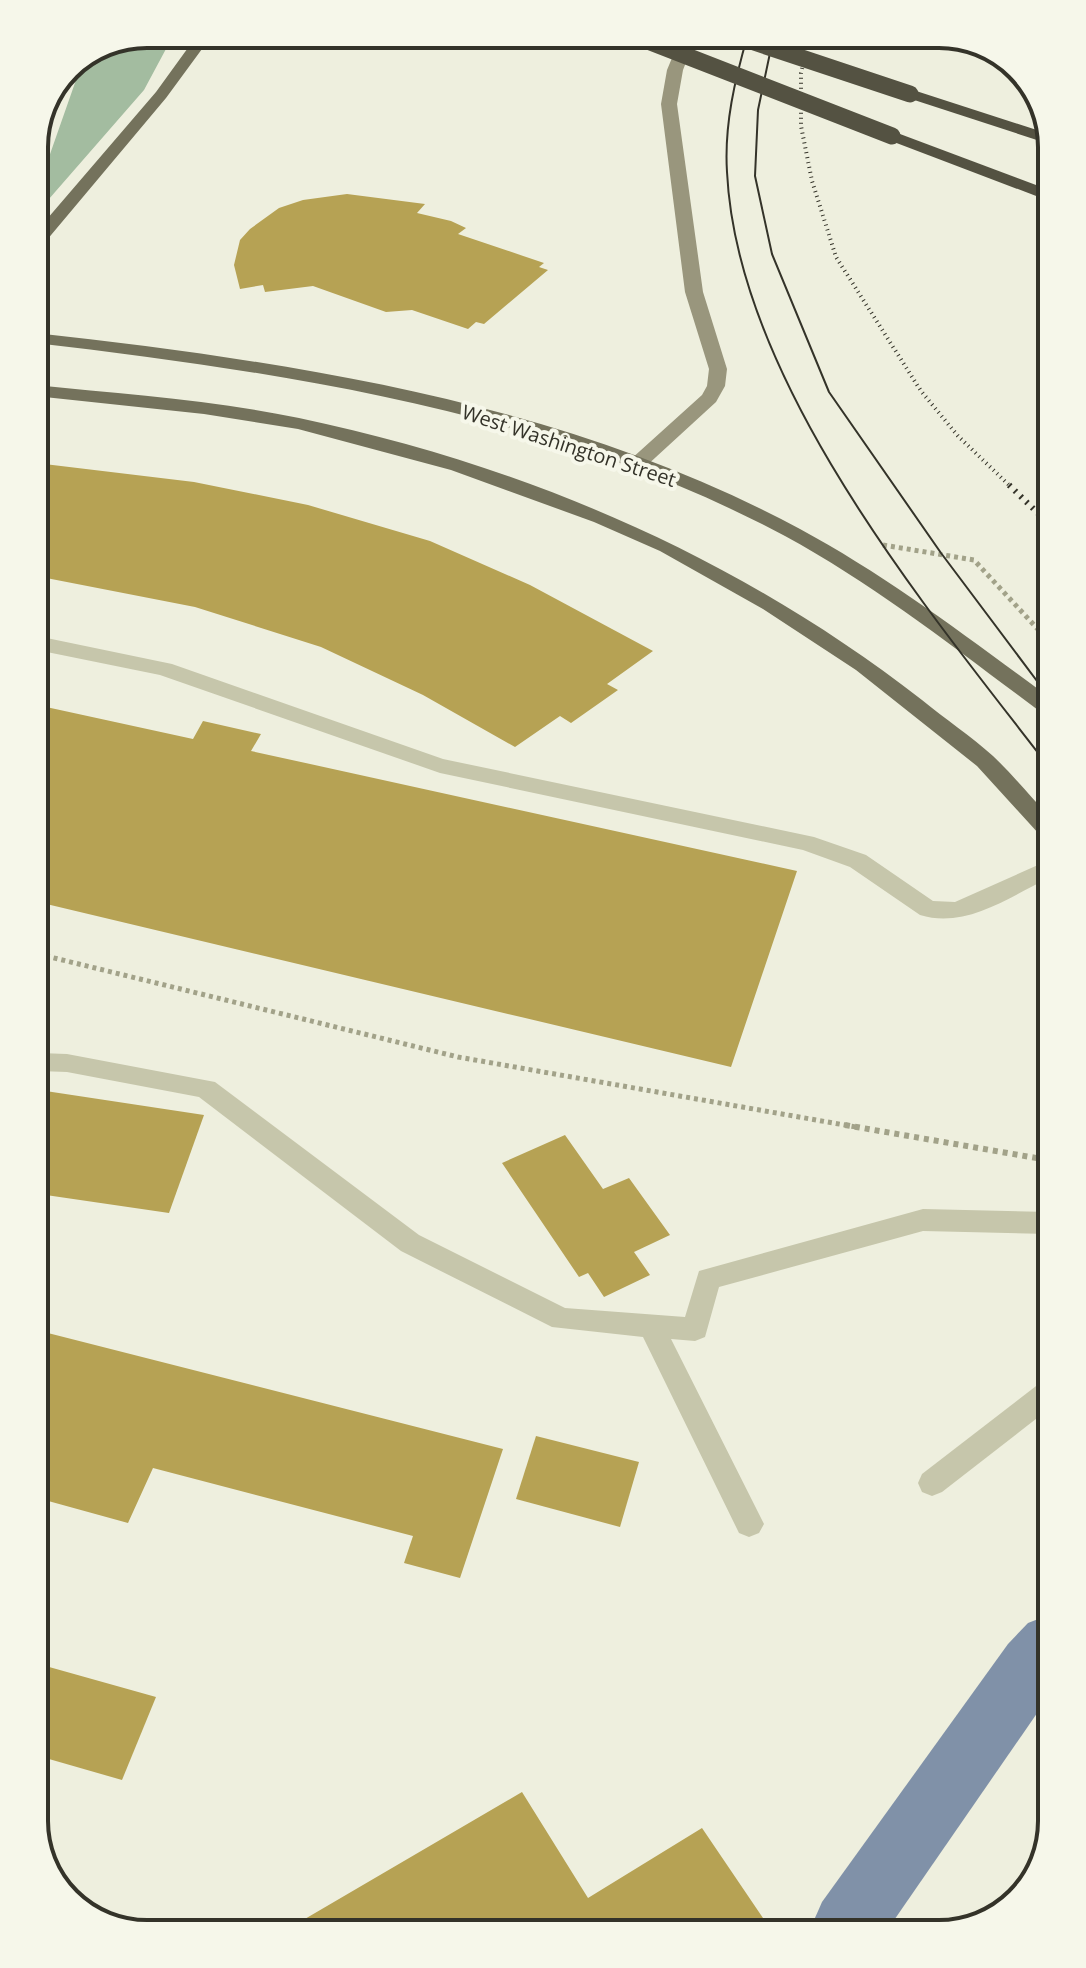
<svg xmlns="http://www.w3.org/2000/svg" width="1086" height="1968" viewBox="0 0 1086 1968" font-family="'Open Sans',sans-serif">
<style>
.green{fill:#a3bca0}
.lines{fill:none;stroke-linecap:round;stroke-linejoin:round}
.canal{fill:#8091a8;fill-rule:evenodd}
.building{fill:#b6a254}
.path-far1{stroke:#a2a289;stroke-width:5;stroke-dasharray:4 4;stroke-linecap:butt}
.path{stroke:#a2a289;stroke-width:6;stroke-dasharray:5 5;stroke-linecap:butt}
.lane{fill:#c6c6ab;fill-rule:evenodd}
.secondary{fill:#99967d;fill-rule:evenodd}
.primary{fill:#74725c;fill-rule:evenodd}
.highway{fill:#545242;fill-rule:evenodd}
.tram{stroke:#343329;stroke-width:2}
.rail-far1{stroke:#343329;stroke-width:4;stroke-dasharray:1 4;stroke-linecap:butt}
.rail{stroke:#343329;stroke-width:6;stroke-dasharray:2 6;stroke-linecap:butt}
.highway-bridge{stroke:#545242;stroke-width:17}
.labels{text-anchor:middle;stroke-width:8;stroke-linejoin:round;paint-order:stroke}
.far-street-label{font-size:20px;fill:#343329;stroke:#f6f7ea}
.rim{fill:none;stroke:#343329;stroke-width:4}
</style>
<rect width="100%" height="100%" fill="#eeefde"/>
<polygon class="green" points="147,34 174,34 144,90 35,215 34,184 49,157 83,60"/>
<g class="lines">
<polygon class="canal" points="1051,1614 1051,1693 890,1926 811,1927 822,1902 1008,1644 1028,1623"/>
</g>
<g class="building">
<polygon points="347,194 425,204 417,213 451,221 466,228 458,234 544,263 539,267 548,270 484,324 476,322 468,329 412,310 386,312 313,286 265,292 263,285 240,289 234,265 240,240 250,229 279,208 303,200"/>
<polygon points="36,463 194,482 308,505 430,541 530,585 653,651 607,684 618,690 571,723 560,716 515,747 423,695 321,647 195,607 36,576"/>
<polygon points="37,705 193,739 203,721 261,734 251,751 797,871 731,1067 38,902"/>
<polygon points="39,1090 204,1115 169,1213 39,1194"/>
<polygon points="565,1135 603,1189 629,1178 670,1235 634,1252 650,1275 604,1297 588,1273 579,1277 502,1163"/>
<polygon points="40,1331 503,1449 460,1578 404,1563 413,1536 153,1468 128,1523 41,1499"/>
<polygon points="536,1436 639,1462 620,1527 516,1499"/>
<polygon points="42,1665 156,1697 122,1780 42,1757"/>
<polygon points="522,1792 588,1898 702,1828 769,1927 274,1932 284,1926 286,1930"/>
</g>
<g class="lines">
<g class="path-far1">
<polyline points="883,545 974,560 1046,638"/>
<polyline points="38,954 458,1057 856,1127"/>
</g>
<polyline class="path" points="845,1125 1048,1160"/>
<g class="lane">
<path d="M37,636L172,664L443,759L814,837L866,855L933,901L955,902L1047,861V879C1007,898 965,929 920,915L850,867L803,850L440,773L160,675L37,650Z"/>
<polygon points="39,1053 67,1054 215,1082 419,1235 565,1308 685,1317 699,1271 923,1209 1049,1212 1049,1234 923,1231 719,1287 705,1337 695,1341 671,1339 764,1524 759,1533 749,1537 739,1533 643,1337 552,1327 401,1251 199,1097 67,1072 39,1071"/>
<polygon points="1050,1380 1050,1408 942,1492 932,1496 922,1492 918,1483 922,1474 1040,1383"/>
</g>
<polygon class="secondary" points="682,34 697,34 683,70 677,104 703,292 727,369 725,386 716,402 644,468 637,470 627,464 630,460 702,395 707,386 709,369 685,292 661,104 667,70"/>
<g class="primary">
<polygon points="198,34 213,34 166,98 41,247 35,248 35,233 156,92"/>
<path d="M35,333C296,362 566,403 800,529C887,576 966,636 1046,695V712L1038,710C956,649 875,585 785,536C554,413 292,373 35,343Z"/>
<path d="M35,385C123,394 213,400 299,418C527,466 738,557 922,700C945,719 971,736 993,756C1012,774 1029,795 1047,814V836L1039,834L977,766L856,670L763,609L660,551L594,522L451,470L298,429L204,414L35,396Z"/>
</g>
<g class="highway">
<polygon points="910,89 1043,132 1043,142 905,97 905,91"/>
<polygon points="892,131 1044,188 1044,199 886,139 886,133"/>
</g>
<g class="tram">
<path d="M748,34C735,79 724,125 727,172C737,380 923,604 1046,763"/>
<polyline points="774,34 758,110 755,176 772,254 829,392 941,553 1046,693"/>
</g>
<polyline class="rail-far1" points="811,34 801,73 801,126 812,181 836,257 921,391 958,436 1011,487"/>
<polyline class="rail" points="1009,485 1045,520"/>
<g class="highway-bridge">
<polyline points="630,34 892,136"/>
<polyline points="730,34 910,94"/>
</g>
</g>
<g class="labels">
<g class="far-street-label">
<text transform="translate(569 446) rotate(18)" y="7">West Washington Street</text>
</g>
</g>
<path d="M0 0H1086V1968H0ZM147 48H939A99 99 0 0 1 1038 147V1821A99 99 0 0 1 939 1920H147A99 99 0 0 1 48 1821V147A99 99 0 0 1 147 48Z" fill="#f6f7ea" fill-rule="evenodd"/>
<path class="rim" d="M147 48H939A99 99 0 0 1 1038 147V1821A99 99 0 0 1 939 1920H147A99 99 0 0 1 48 1821V147A99 99 0 0 1 147 48Z"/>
</svg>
